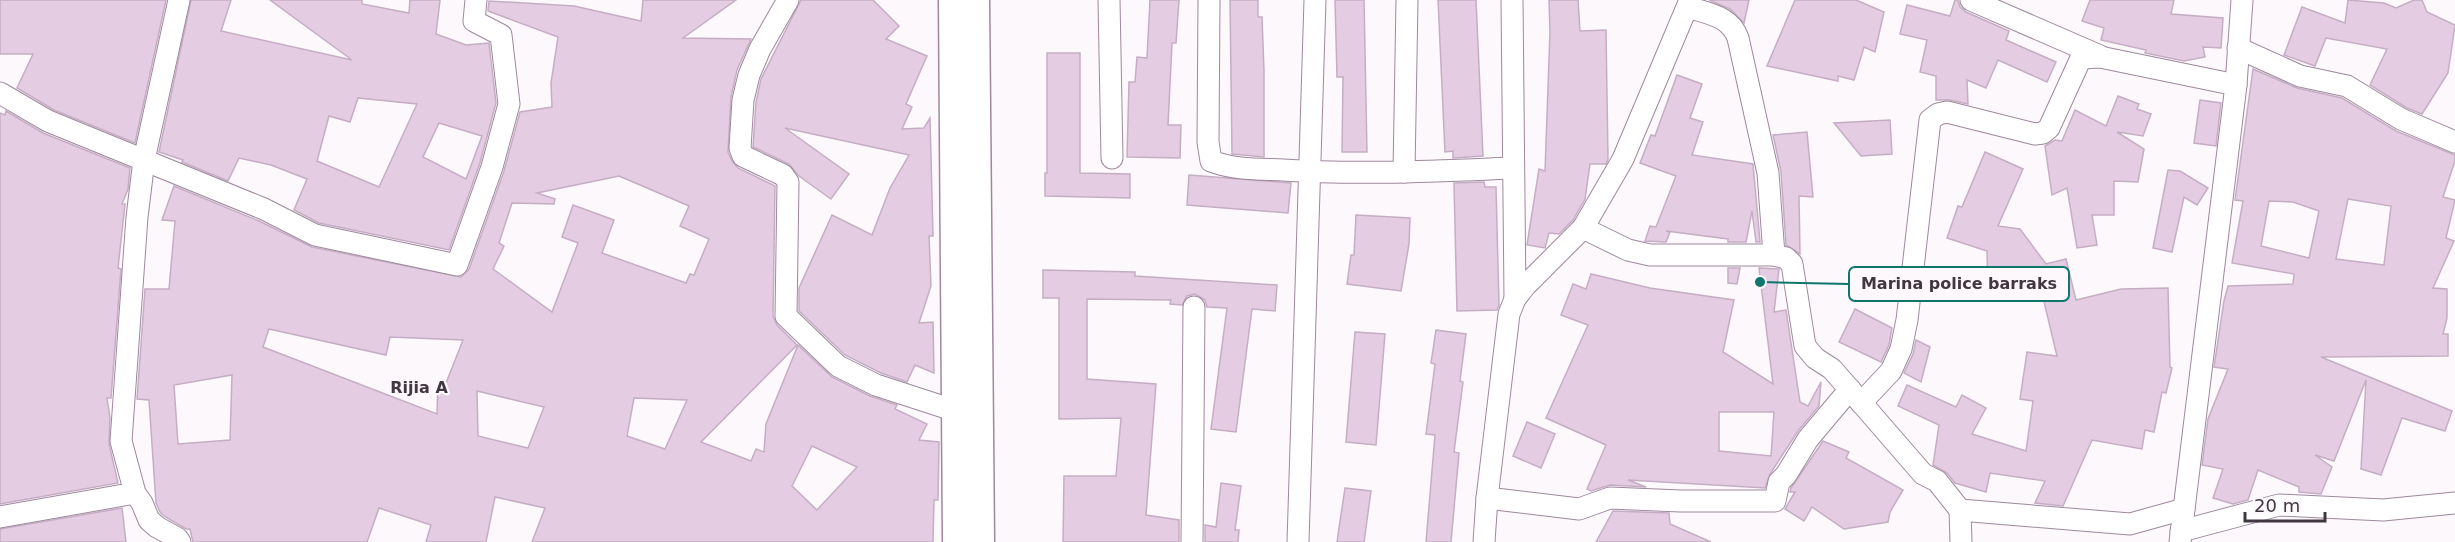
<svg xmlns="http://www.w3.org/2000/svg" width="2455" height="542" viewBox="0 0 2455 542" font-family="'DejaVu Sans',sans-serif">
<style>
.building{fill:#e4cce3;stroke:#c5aec4;stroke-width:1.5;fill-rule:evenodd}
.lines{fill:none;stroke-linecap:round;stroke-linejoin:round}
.minor-casing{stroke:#9e889d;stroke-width:23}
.secondary-casing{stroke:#9e889d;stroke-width:31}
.minor{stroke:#fff;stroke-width:21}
.secondary{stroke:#fff;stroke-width:28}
.labels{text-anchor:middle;stroke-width:4.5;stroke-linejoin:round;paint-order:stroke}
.neighbourhood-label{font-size:16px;font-weight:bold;fill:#413740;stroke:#fdf8fc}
.leader{fill:none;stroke:#0f766e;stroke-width:2}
.callout-dot{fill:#0f766e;stroke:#fdf8fc;stroke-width:2}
.callout{fill:#fdf8fc;stroke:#0f766e;stroke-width:2}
.callout-label{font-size:16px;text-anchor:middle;font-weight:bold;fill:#413740}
</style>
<rect width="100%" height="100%" fill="#fdf8fc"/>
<g class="building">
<polygon points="0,0 166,0 135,143 54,110 17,88 33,54 0,54"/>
<path d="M191,0H231L221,31L352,60L270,0H362V4L409,13L410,0H440L436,34L466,45L489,43L496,103L480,163L449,250L319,223L294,210L307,179L271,165L239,158L228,181L182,162L183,160L159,152ZM358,98L417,104L379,187L317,161L329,116L350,122ZM439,123L482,136L466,179L423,157Z"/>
<path d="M643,0H736L683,38L751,39L737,70L731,97L728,152L732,161L738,168L775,186L773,316L777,325L797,345L701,442L751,461L756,449L764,452L766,424L798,345L832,377L870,396L897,405L895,409L927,424L919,440L939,442L938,500H934L933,542H532L545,508L495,497L486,542H426L431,525L379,508L367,542H193L190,529H186L164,516L160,512L156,503L149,400L137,399L145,289H169L175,221L162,220L174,186L259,221L312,247L461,277L469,269L504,171L520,112L552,107L551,83L558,37L488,11L489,1L574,6L641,21ZM619,176L689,206L680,226L709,239L694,275L690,274L686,283L602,253L614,220L573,205L562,237L578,243L552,312L493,269L504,246L499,243L512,203L554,204L555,199L537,193ZM269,329L386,355L390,337L463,340L446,383H438L437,414L263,347ZM232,375L230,440L178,444L174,385ZM477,391L544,407L528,448L478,436ZM634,398L687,400L665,449L627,436ZM812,446L857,467L817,510L792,486Z"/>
<polygon points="801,0 873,0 899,26 886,39 927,56 906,104 912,107 902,129 924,128 930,118 933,236 929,236 931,286 919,323 933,322 934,373 915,365 907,382 881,373 845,355 799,311 799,288 832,215 872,235 890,188 909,155 785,128 849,174 831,199 799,176 789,164 753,147 756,102 761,79"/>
<polygon points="1150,0 1179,0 1176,43 1172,43 1168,125 1181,125 1180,158 1127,157 1129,82 1135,82 1137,57 1147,58"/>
<polygon points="1230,0 1258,0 1258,17 1262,17 1264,71 1264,157 1232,154"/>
<polygon points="1335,0 1364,0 1367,152 1342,152 1343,77 1337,77"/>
<polygon points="1438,0 1476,0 1483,156 1453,158 1453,151 1445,152"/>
<polygon points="1549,0 1578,0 1580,31 1606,30 1608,159 1606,164 1590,164 1585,199 1573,220 1559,234 1549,233 1545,248 1527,245 1539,169 1545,171 1550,32"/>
<polygon points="1709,0 1749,0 1744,23 1730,9"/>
<polygon points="1795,0 1856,0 1884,12 1875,52 1864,47 1854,80 1838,76 1838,81 1767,66"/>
<polygon points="1955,0 1958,0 1960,7 1966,12 2009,31 2006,40 2056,62 2047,82 1998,60 1986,88 1967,80 1968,104 1950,100 1936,100 1936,76 1920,72 1927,40 1900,34 1907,5 1950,16"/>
<polygon points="2090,0 2174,0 2171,14 2223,18 2221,48 2203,47 2205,57 2184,61 2145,53 2146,50 2101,40 2104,28 2082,21"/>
<polygon points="2348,0 2384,3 2396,8 2414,0 2422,0 2427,12 2455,25 2448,73 2422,114 2407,108 2370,85 2387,49 2326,38 2315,66 2284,55 2302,7 2345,23"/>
<polygon points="1047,53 1080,53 1080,173 1130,174 1130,198 1045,196 1045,173 1047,173"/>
<path d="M2253,69L2297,88L2342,98L2396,131L2455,155V161L2443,197L2455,200L2446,238L2454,241L2433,288L2447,289V318L2443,334H2448V356L2321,357L2452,411L2445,431L2402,418L2381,475L2361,469L2366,380L2334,461L2315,455L2332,467L2321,494L2299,492V487L2258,470L2248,500L2233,504L2213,498L2223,469L2202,465L2208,419L2228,369L2214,367L2224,301L2228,286L2293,284L2294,274L2232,263L2243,201L2235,200ZM2348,199L2391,206L2384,265L2336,259ZM2269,201L2293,202L2319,211L2309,258L2261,246Z"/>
<polygon points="1677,75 1702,84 1690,118 1703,122 1692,155 1753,164 1760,242 1756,242 1752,211 1746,242 1728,242 1728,239 1666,231 1670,232 1666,242 1645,241 1650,226 1656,227 1676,176 1640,163 1651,135 1655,136"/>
<polygon points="2118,96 2139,104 2137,109 2151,114 2143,136 2117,132 2144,149 2138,182 2114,181 2114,215 2092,215 2097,245 2077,248 2067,188 2052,195 2045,146 2055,140 2062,141 2075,110 2106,126"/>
<polygon points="2200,100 2221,103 2216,146 2194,143"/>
<polygon points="6,111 43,133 130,168 128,189 122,204 125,204 118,268 121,269 111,398 107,398 110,418 109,444 118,483 0,504 0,113 5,115"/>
<polygon points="1890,120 1892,154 1861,156 1834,123"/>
<polygon points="1807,132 1813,197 1799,196 1800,254 1786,245 1781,172 1773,135"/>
<polygon points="1985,152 2023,169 1998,226 2020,229 2046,264 2066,259 2076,300 2121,289 2168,288 2170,367 2172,368 2166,393 2162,392 2154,432 2145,430 2142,449 2092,440 2063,506 2035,503 2045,481 1990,473 1986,492 1955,483 1947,473 1933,465 1939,425 1898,406 1907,385 1956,407 1962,395 1986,408 1972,434 2026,451 2033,401 2020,399 2027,352 2057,356 2040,285 2008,283 1988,290 1987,251 1947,238 1958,206 1962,207"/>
<polygon points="2168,170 2180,171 2208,188 2197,205 2184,197 2172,252 2153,248"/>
<polygon points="1189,175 1291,183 1288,213 1187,205"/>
<polygon points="1484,182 1485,187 1496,187 1499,305 1497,310 1457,311 1454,183"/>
<polygon points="1356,215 1410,218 1409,244 1401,291 1347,284 1351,255 1354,255"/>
<polygon points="1728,268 1740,268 1737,284 1728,283"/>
<path d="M1759,268L1779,269L1774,312L1786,310L1800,402L1808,406L1821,382L1819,406L1798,431L1770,474L1765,488L1628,480L1646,487L1610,485L1591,491L1587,489L1606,445L1546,418L1588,325L1561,315L1573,284L1586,289L1591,274L1650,288L1734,300L1723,352L1773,384ZM1719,412H1774L1771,456L1719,451Z"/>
<polygon points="1043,270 1135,272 1135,276 1277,285 1275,311 1252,309 1236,432 1211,429 1227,308 1207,307 1205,300 1195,294 1187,296 1182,305 1170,304 1171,300 1087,299 1087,379 1156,384 1146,515 1179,520 1179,542 1063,542 1064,476 1116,476 1121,418 1059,419 1059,298 1043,298"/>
<polygon points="1855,309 1892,328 1889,345 1881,362 1839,342"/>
<polygon points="1436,330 1466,334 1460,381 1463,382 1454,452 1459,453 1451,542 1426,542 1435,435 1426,434 1435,364 1431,363"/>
<polygon points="1355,332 1385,334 1376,445 1346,442"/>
<polygon points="1916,340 1930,347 1921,382 1904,373 1913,354"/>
<polygon points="1527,422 1555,434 1541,468 1513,456"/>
<polygon points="1823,441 1849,452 1846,458 1903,490 1890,512 1888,522 1844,529 1812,507 1804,521 1785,509 1795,492 1790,492 1791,488"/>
<polygon points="1221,483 1241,486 1235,530 1239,530 1238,542 1205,542 1205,525 1216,527"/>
<polygon points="1345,488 1371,491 1364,542 1337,542"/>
<polygon points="122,508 126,542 0,542 0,529"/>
<polygon points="1613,511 1669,513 1670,524 1711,542 1596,542"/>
</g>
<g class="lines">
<g class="minor-casing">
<g id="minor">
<polyline points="179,0 144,160 137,217 121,441 135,493 142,503 149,520 157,527 177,538 180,542"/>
<polyline points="788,0 760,49 749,75 743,100 740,148 743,156 783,175 788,182 786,316 838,366 876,385 956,411"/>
<polyline points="1109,0 1112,158"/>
<path d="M1209,0L1208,142L1211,161C1234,170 1258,169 1283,170C1359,175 1436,171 1512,168"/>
<polyline points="1512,0 1515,299"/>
<polyline points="1971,0 2100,56"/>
<path d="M1688,7C1709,14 1730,16 1738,38L1768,173L1774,255"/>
<polyline points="2238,48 2300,76 2347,86 2401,119 2455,142"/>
<polyline points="0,93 48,121 264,209 315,235 457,265 492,167 509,104 501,35 474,21 476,0"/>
<polyline points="1404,172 1407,0"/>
<polyline points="1583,228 1628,250 1650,255 1774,255 1786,258 1792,264 1805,346 1815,358 1832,369 1923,474 1937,481 1960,510 2130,524 2184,509"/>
<polyline points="1861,403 1891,371 1901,349 1907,320 1930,120 1938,114 1947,112 2035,134 2043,133 2049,128 2081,58 2100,57 2236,85"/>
<polyline points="1487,498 1579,509 1610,498 1680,501 1775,501 1779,482 1786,475 1808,439 1850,389"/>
<polyline points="1960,510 1961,542"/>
<polyline points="0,517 135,493"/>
<polyline points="2181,531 2279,505 2383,510 2455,503"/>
<polyline points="1192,542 1194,307"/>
<polyline points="1298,542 1315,0"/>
<polyline points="1484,542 1487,498 1509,314 1515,299 1525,286 1583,228 1623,159 1690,0"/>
<polyline points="2180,542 2236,85 2242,0"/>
</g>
</g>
<g class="secondary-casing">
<g id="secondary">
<polyline points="953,0 957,542"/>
<polyline points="975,0 980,542"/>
</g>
</g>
<use href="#minor" class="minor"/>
<use href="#secondary" class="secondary"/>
</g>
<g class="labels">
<g class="neighbourhood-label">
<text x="419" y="393">Rijia A</text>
</g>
</g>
<path class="leader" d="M1760 282L1849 284"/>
<circle class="callout-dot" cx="1760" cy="282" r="6"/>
<rect class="callout" x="1849" y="267" width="220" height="34" rx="6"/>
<g class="callout-label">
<text x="1959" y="289">Marina police barraks</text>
</g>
<path d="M2245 512v9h80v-9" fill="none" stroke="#413740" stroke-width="3"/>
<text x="2254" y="512" font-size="18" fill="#413740" stroke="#fdf8fc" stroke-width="4.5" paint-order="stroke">20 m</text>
</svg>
